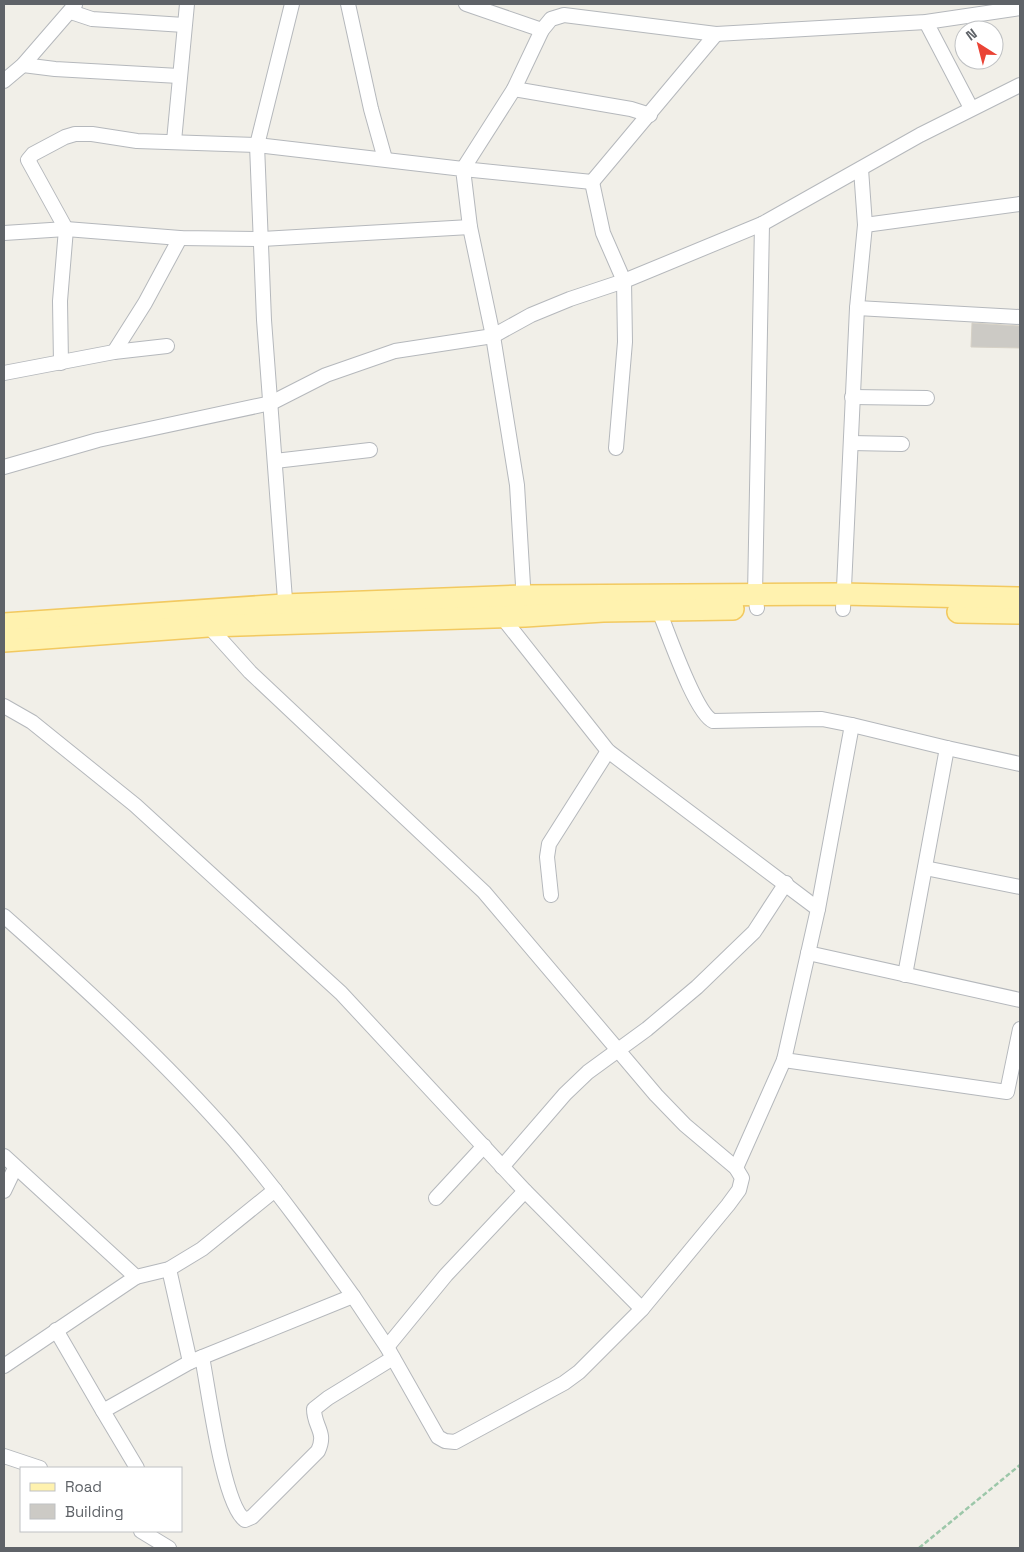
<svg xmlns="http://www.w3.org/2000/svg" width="1024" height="1552" viewBox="0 0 1024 1552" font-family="'Space Grotesk',sans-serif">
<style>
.building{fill:#cccac5;stroke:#d6d1c6}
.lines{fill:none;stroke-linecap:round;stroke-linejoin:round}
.minor-casing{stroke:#b5b8bc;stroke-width:16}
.primary-casing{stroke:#f2c960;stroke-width:24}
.path{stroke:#9cc7a9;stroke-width:2.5;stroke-dasharray:5 2.5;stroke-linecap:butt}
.minor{stroke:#fff;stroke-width:14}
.primary{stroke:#fff2af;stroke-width:21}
</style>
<rect width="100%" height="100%" fill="#f1efe8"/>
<polygon class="building" points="972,323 1020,326 1020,348 971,347"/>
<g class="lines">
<g class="minor-casing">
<g id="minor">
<polyline points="348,4 371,109 385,159"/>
<polyline points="466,4 542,30"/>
<polyline points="71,12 92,19 184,25"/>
<polygon points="564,15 716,34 592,182 463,169 514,89 542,30 551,19"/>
<polyline points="926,22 971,108"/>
<polyline points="716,34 926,22 1020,8"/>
<polyline points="23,65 55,69 179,76"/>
<polyline points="4,81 23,65 75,5"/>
<polyline points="514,89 631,109 650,115"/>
<polyline points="174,141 187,4"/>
<polyline points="592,182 603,233 624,281 625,342 616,448"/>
<polyline points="865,225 1020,204"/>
<polyline points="4,233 66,229 180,238 262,239 470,227"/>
<polyline points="857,308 1020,317"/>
<polyline points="114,352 145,303 180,238"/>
<polyline points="61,363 60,301 66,229 28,160 33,154 65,137 75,134 92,134 137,141 257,145 463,169 470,227 493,336 517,485 524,602"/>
<polyline points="4,373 114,352 167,346"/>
<polyline points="852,397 927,398"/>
<polyline points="851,443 902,444"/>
<polyline points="275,461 370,450"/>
<polyline points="4,467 98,440 271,403 326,375 395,351 493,336 531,315 570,299 624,281 762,224 920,135 1020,85"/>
<path d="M659,603V611C668,632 695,713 713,721L822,719L852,725L818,909"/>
<polyline points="757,608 755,595 762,224"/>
<polyline points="843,609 857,308 865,225 861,169"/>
<polyline points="501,612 502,617 608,751 818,909 784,1060 736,1168"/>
<polyline points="286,613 264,320 257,145 292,4"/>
<polyline points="205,622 250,672 484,892 656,1095 685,1125 736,1168 742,1178 739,1190 728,1205 642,1309 525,1191"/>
<polyline points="4,706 32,722 135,805 341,993 525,1191 446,1275 387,1347"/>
<polyline points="852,725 947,748 1020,764"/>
<polyline points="925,868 1020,887"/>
<polyline points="551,895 547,857 549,844 608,751"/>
<path d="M4,916C84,987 164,1060 234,1140C277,1190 315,1243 353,1296L190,1362L169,1269"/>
<polyline points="808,953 1020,1000"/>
<polyline points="905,975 947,748"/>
<polyline points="784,1060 1007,1092 1020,1029"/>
<polyline points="4,1156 136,1277 169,1269 202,1249 275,1190"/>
<polyline points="502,1167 565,1094 588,1072 647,1029 697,987 754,932 786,883"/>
<polyline points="4,1191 15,1168"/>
<polyline points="436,1198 484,1146"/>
<polyline points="353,1296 387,1347 438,1437 445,1441 455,1442 564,1383 579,1372 642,1309"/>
<polyline points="56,1330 103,1411 190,1362"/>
<path d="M202,1357C208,1386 223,1506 245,1520L252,1517L318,1451C327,1432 314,1427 314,1409L328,1398L393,1358"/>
<polyline points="4,1366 136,1277"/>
<polyline points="103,1411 137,1468"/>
<polyline points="4,1456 40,1468"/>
<polyline points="141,1531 169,1548"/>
</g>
</g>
<g class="primary-casing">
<g id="primary">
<polyline points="958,612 1020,613"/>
<polyline points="4,624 284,605 523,596 842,594 1020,598"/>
<polyline points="4,641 208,626 525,616 603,611 733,609"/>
</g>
</g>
<polyline class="path" points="919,1548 1020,1465"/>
<use href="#minor" class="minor"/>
<use href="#primary" class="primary"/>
</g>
<rect width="1024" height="1552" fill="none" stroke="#5f6368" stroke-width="10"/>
<rect x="20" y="1467" width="162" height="65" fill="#ffffff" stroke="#bfc1c3"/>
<rect x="30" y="1483" width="25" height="8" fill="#fff2af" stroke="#bfc1c3"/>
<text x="65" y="1492" font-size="15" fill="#5f6368">Road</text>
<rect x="30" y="1504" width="25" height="15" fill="#cccac5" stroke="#bfc1c3"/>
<text x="65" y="1517" font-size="15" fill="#5f6368">Building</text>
<g transform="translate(979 45) rotate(324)"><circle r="24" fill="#ffffff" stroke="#bfc1c3"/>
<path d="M0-4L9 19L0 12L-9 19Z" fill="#ea4335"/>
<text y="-8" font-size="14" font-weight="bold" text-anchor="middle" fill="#5f6368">N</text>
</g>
</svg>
